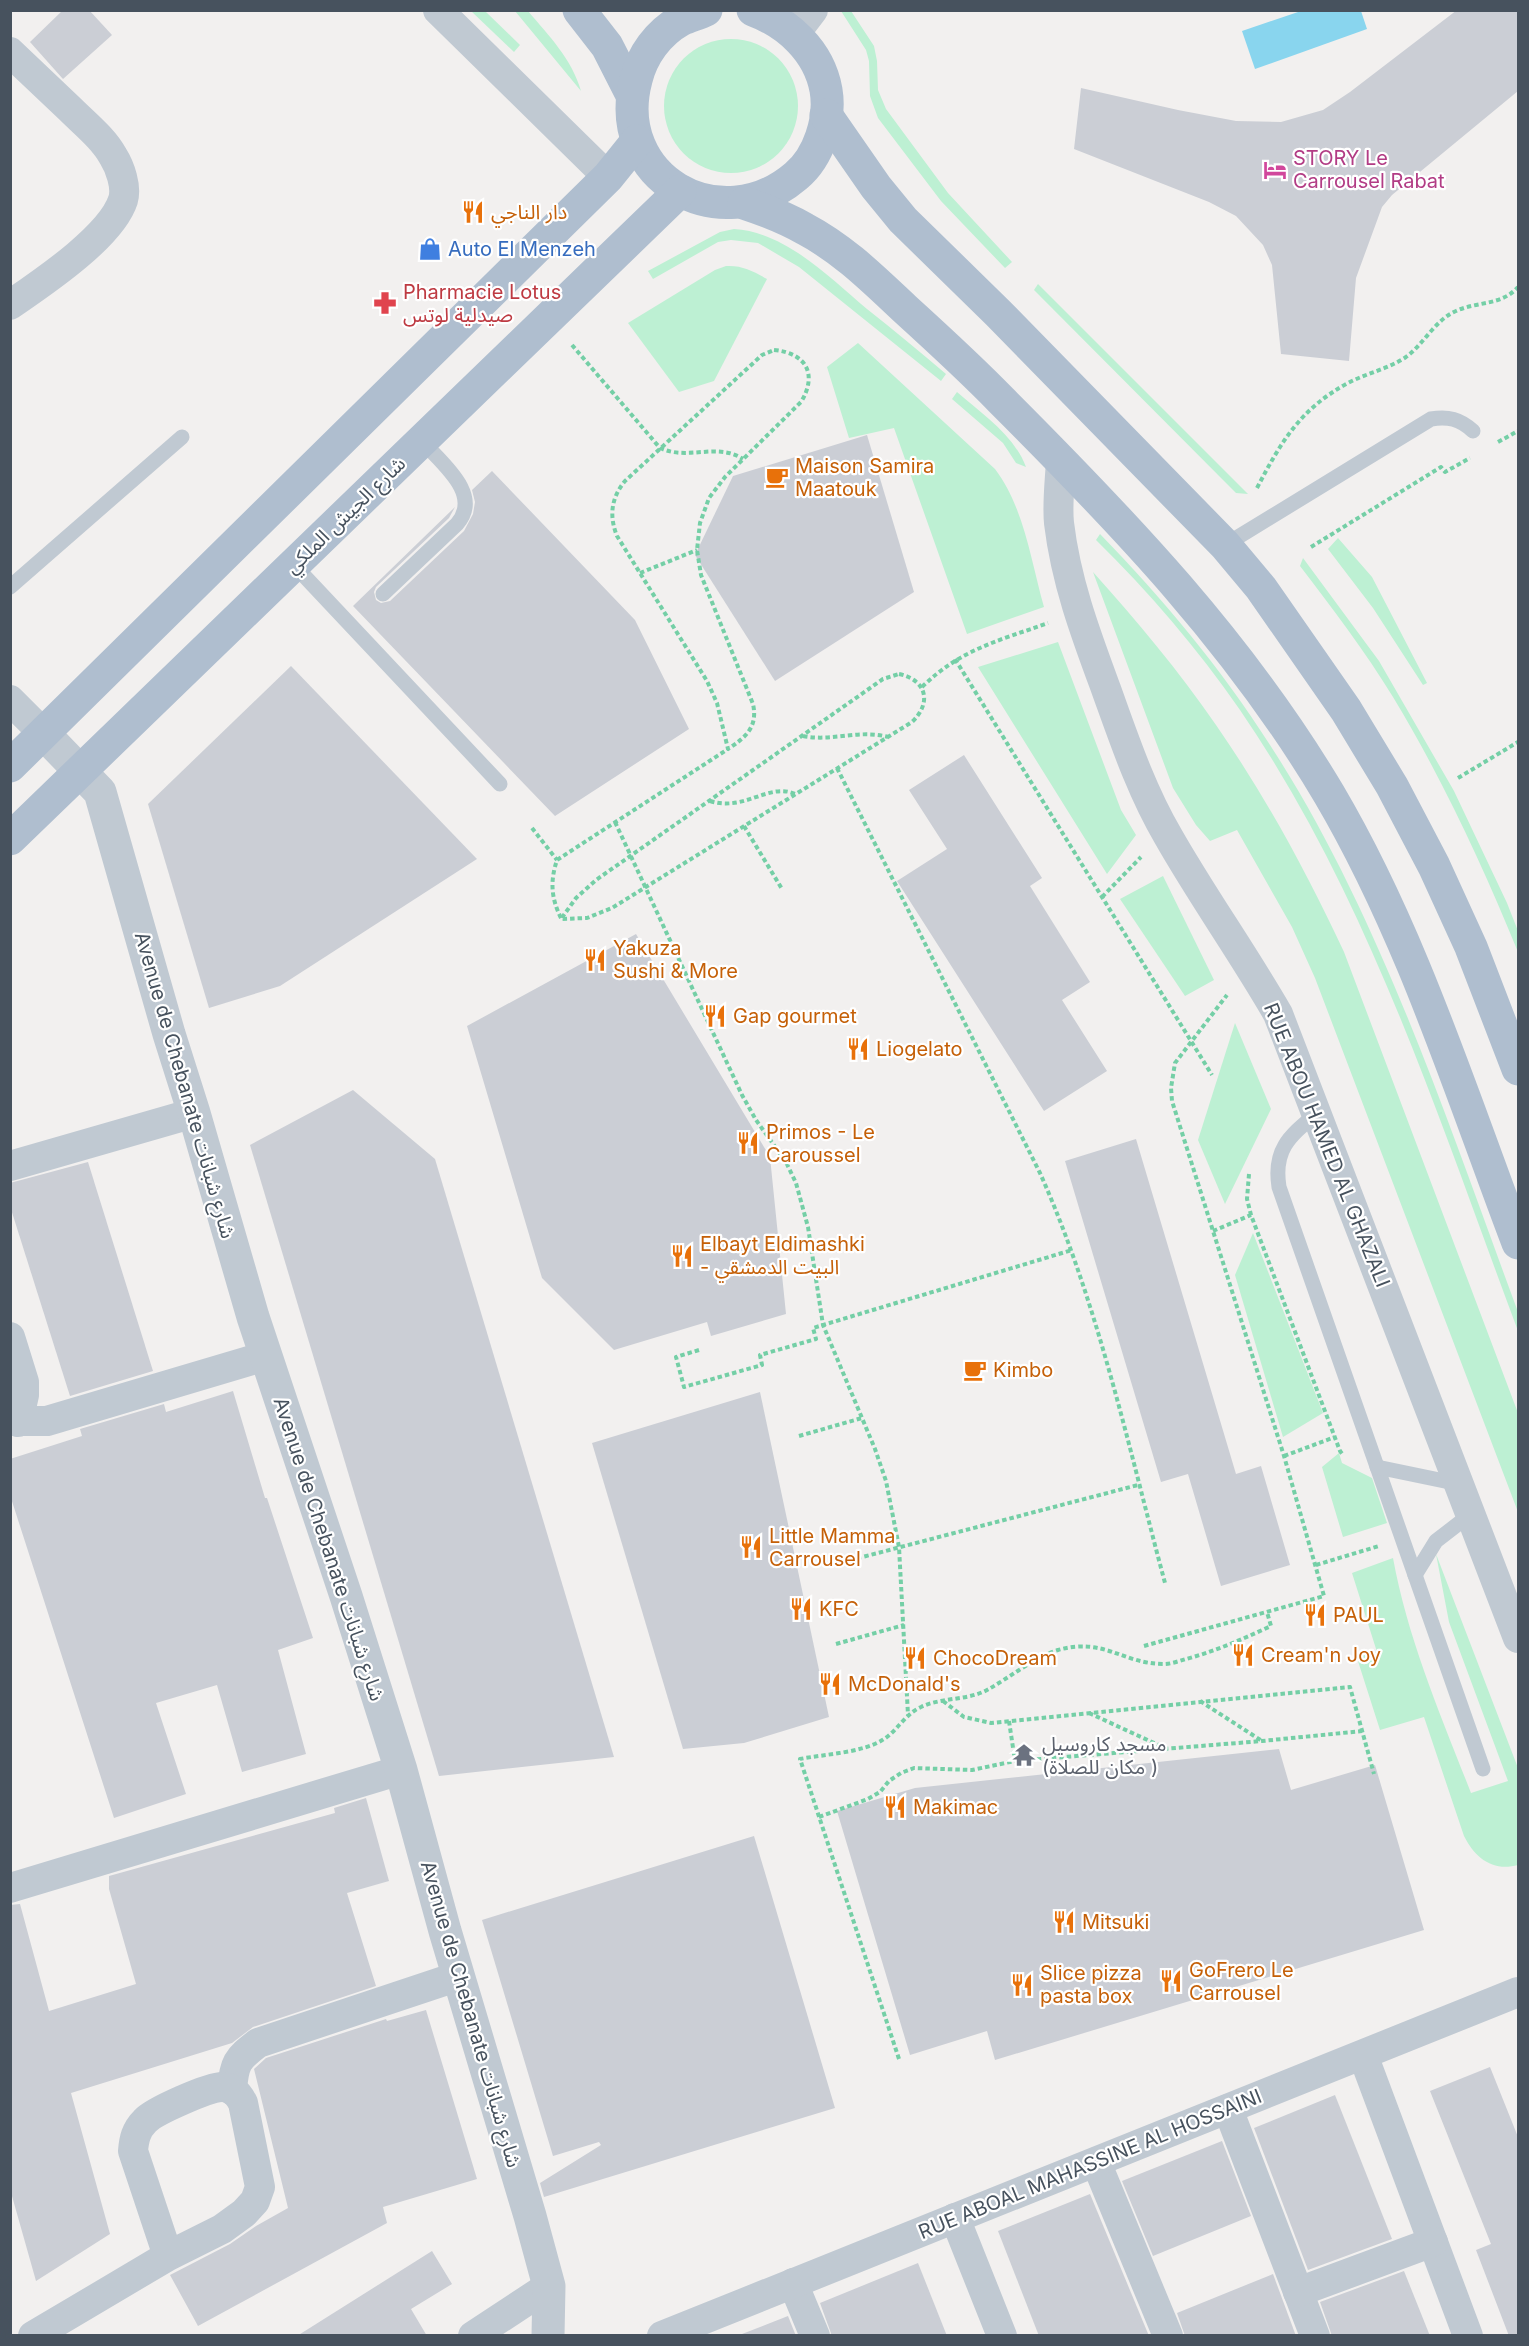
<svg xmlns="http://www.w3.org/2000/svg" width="1529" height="2346" viewBox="0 0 1529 2346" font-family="Inter,'Noto Sans Arabic',sans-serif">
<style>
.green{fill:#bdf0d3}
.water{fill:#89d5ee}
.building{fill:#cbced5}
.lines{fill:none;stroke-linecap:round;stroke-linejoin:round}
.path{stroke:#74cfa6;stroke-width:4;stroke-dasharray:4.5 3;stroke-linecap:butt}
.service{stroke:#c0c9d2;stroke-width:15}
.minor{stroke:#c0c9d2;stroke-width:30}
.tertiary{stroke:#c0c9d2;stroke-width:33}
.primary{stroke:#afbecf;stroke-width:33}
.labels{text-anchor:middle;stroke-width:4.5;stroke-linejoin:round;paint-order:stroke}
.hotel-label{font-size:20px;fill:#b23c85;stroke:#fff;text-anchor:start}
.food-label{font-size:20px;fill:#c56008;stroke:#fff;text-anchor:start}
.shop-label{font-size:20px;fill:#366cbe;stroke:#fff;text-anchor:start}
.health-label{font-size:20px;fill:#be3a42;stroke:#fff;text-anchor:start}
.street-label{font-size:20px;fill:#47525e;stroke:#fff}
.worship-label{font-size:20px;fill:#5b616d;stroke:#fff;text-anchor:start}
</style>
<rect width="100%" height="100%" fill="#f2f0ef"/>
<g class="green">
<polygon points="471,11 485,11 520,45 514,52"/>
<path d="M515,11H528C549,36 572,59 581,91Z"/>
<polygon points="841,11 851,11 874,46 877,61 878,90 886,109 948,193 1012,262 1005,268 941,201 878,118 870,96 869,61 866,50"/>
<circle cx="731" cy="106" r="67"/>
<path d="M734,229C786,232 830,278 867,309C894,330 920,352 946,374L941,381L799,267L758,243L731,240L718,242L653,279L648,271L720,232Z"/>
<path d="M726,266C742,265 753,271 767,279L714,381L679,392L628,323L715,270Z"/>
<polygon points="1038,284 1248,494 1236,493 1034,290"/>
<path d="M858,343L995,469C1024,507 1031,561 1044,607L967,634L894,428L849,438L827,367Z"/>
<path d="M957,392C982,414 1014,435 1026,467L1016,463L1003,443L952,399Z"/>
<path d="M1100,534C1163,599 1221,668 1270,745C1380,914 1448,1123 1518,1312V1331C1439,1120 1369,898 1240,710C1197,648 1149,592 1096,540Z"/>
<polygon points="1338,538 1372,577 1427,683 1423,685 1373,608 1328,549"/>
<path d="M1303,558L1379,661L1454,791L1507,903L1518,931V952C1482,864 1442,778 1393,697C1365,651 1332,608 1300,566Z"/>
<path d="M1093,572C1137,621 1179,671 1216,725C1266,797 1307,873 1344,952L1518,1413V1512L1315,978L1292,927L1237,830L1210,841L1196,825L1173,788Z"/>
<polygon points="1058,642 1121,810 1136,835 1107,874 978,667"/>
<polygon points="1163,876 1214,980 1185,996 1120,899"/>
<polygon points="1235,1023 1271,1109 1225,1204 1198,1140"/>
<polygon points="1253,1233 1323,1413 1283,1437 1235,1275"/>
<polygon points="1339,1453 1342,1463 1372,1478 1387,1523 1343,1537 1322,1467"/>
<path d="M1436,1554L1518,1768V1865C1493,1872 1475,1858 1464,1836L1424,1717L1380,1730L1356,1655L1377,1652L1352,1573L1393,1558C1408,1640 1441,1716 1471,1793L1508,1781L1449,1622Z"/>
</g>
<polygon class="water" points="1301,11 1361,11 1367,29 1255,69 1242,31"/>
<g class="building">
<polygon points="63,10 89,10 112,35 63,79 30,42"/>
<polygon points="1457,10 1518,10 1518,91 1392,195 1382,207 1356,278 1349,361 1281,354 1272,265 1263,245 1236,216 1209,202 1074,149 1081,88 1178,110 1236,121 1281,122 1323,110 1350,92"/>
<polygon points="867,435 914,592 775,681 695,555 733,476"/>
<polygon points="492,471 635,620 689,729 555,816 353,606 455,507 449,518 376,587 374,592 376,600 381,603 390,601 464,531 473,514 475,502 472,490"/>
<polygon points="291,666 477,859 280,986 209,1008 148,804"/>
<polygon points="964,755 1042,878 1030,886 1090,982 1062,1000 1107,1071 1044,1111 897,881 947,849 909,790"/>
<polygon points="636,934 770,1157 786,1314 711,1336 707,1322 614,1350 542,1278 467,1026"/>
<polygon points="353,1090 435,1159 614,1757 439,1776 250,1145"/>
<polygon points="1136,1139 1236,1474 1261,1466 1290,1565 1221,1586 1188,1474 1161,1482 1065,1161"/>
<polygon points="88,1162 153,1371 70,1396 10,1206 10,1183"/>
<polygon points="233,1391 265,1498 267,1498 313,1638 278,1650 306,1754 242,1772 217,1685 156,1703 186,1794 114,1818 10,1495 10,1459 82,1436 80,1429 164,1404 166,1412"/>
<polygon points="760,1392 829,1717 744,1743 683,1749 592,1443"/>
<polygon points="1279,1749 1291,1790 1375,1765 1424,1930 995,2060 987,2031 910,2055 837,1811 915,1788"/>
<polygon points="366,1798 389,1881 347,1893 376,1986 253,2027 232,2043 71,2093 110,2234 36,2281 10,2189 10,1905 20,1904 49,2011 136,1984 109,1889 109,1876 335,1813 334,1808"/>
<polygon points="754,1836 835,2108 544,2197 540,2183 601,2145 599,2142 553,2156 482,1920"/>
<polygon points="426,2010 477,2179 383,2207 387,2223 198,2326 170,2275 230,2244 256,2226 288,2208 254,2069 266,2058 386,2019 387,2021"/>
<polygon points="1490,2067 1518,2137 1518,2336 1509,2336 1476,2250 1491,2244 1430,2091"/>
<polygon points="1335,2095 1392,2239 1308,2270 1254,2128"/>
<polygon points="1222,2141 1251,2216 1153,2256 1122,2181"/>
<polygon points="1090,2194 1149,2336 1039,2336 998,2231"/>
<polygon points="432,2251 452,2284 411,2309 427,2336 297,2336"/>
<polygon points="918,2263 947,2336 832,2336 820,2303"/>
<polygon points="1404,2271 1430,2336 1332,2336 1320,2302"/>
<polygon points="1273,2274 1296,2336 1185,2336 1177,2313"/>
<polygon points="788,2316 796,2336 743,2336 742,2334"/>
</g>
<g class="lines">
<g class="path">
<path d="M572,345L660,448C688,461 717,442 743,459"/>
<path d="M774,350C806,353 818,374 801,402L725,477L709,498L700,523L697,550L701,575L753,704C758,727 746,737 728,749L717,703L707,681L617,536C609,516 611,498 625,481L762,355Z"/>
<polyline points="1498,442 1518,431"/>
<path d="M1257,488C1281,442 1300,409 1348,383C1367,373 1388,369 1406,357C1424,344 1435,320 1456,311C1478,301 1501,306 1518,287"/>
<polyline points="1311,547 1441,467 1445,472 1470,458"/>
<polyline points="640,573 697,550"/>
<polyline points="955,659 1212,1075"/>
<path d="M899,674C927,680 932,703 912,722L612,908L587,918L561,919L576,898L596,880L883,679Z"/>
<path d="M922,687C961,649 998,641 1048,623"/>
<path d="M803,736C832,742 859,729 888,737"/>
<path d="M837,768L1040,1173C1098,1303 1128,1445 1165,1583"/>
<polyline points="1458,778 1518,742"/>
<path d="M710,801C745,812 769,782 795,794"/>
<polyline points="615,822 742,1095 756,1120 786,1162 796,1183 808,1227 823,1325 875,1449 886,1481 899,1547 908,1715"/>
<polyline points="744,826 782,889"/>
<polyline points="532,828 557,860"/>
<polyline points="1102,897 1141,857"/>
<path d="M561,918C551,898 550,881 557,860L728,749"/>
<polyline points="1249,1174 1247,1199 1251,1215 1340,1451 1343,1455"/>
<polyline points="1213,1231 1251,1215"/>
<polyline points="699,1350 676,1357 684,1387 762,1365 760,1355 816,1339 813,1328 1072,1250"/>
<polyline points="799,1436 862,1418"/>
<polyline points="1284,1456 1335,1437"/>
<polyline points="1316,1565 1379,1546"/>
<polyline points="828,1566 1138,1485"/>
<polyline points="836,1644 904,1625"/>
<polyline points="1144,1646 1324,1596 1284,1456 1172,1101 1171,1088 1175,1063 1227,995"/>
<polyline points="943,1701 964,1717 991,1723 1350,1687 1374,1774"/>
<polyline points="1200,1701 1262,1741"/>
<polyline points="1089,1713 1167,1749"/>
<polyline points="1009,1721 1015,1761"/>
<polyline points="819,1817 868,1799 880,1792 889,1781 901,1773 914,1768 972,1770 1015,1761 1262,1741 1362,1731"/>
<path d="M899,2059L800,1759C825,1754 863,1753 884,1739C898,1730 905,1714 921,1707C942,1697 966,1701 987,1690C1009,1678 1035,1657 1058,1650C1105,1637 1122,1664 1164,1664C1171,1664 1179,1661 1186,1659C1216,1651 1243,1639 1271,1626L1267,1612"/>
</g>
<g class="service">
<path d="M1225,545L1431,419C1448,416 1460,419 1473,431"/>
<polyline points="294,565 500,784"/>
<polyline points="10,587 182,437"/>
<path d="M383,594L457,524C483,494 441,463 422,441"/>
<path d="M1316,1114C1290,1136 1273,1149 1279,1187L1483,1769"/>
<polyline points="1377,1467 1459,1484"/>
<polyline points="1415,1575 1436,1541 1471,1514"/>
</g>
<g class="minor">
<polyline points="438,10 608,177"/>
<polyline points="794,35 813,10"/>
<path d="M10,52C30,71 50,90 70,109C85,124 103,138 113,156C120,167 127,187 123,200C111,237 42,283 10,305"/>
<path d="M1061,460C1060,481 1057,503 1059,523C1066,582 1086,635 1106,689C1124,739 1141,790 1168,836C1202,896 1243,953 1278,1014L1518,1638"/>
<polyline points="10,700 44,734"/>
<polyline points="10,1166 194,1113"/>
<polyline points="10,1337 24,1382 24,1395 18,1422"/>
<polyline points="10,1421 47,1421 266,1356"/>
<polyline points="10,1888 401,1770"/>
<polyline points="1363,2055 1468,2336"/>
<path d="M232,2090C234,2063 237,2059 258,2043L459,1976"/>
<polyline points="1228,2109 1315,2336"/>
<polyline points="1096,2162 1168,2336"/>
<polyline points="955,2218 1002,2336"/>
<polyline points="793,2283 815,2336"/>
<polyline points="1298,2292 1433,2242"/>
<path d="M33,2336L168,2256L222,2229L244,2213L255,2201L260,2187L243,2103C239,2095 233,2087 222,2087C209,2087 154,2111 145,2121C136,2130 134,2139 133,2151L168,2256"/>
<polyline points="473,2336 549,2286"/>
<polyline points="662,2336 1518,1992"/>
</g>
<polyline class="tertiary" points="44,734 100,792 169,1034 194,1113 253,1317 346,1596 401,1770 445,1931 530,2216 549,2286 548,2336"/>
<g class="primary">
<polyline points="579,10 607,46 632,95"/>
<path d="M706,10C698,14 689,16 681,20C658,33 642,55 636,80C610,178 720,241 796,176C819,157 831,119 826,90C819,51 788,23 753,10"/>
<polyline points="826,115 876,187 903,220 998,313 1225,545 1261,588 1346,710 1392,786 1434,866 1471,947 1518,1069"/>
<path d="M744,203C765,210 786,218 805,229C843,249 873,279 904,308C937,338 970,368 1001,400C1124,523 1240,644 1329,794C1411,933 1461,1093 1518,1243"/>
<polyline points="10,766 608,177 637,141"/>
<polyline points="10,839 680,191"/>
</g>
</g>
<defs>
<g id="hotel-bare" transform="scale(1.8)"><path d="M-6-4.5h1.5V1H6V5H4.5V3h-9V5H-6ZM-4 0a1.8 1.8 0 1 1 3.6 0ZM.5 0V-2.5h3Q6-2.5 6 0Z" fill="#d1479c" stroke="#fff" stroke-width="2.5" paint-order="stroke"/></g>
<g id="restaurant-bare" transform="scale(1.8)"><path d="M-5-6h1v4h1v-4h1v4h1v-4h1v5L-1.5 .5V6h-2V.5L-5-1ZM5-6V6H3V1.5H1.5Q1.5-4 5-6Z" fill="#e8710a" stroke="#fff" stroke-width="2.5" paint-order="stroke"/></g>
<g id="shop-bare" transform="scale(1.8)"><path d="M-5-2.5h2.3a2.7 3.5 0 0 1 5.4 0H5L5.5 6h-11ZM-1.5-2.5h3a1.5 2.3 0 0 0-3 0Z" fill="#3f7fe0" stroke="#fff" stroke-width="2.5" paint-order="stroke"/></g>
<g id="pharmacy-bare" transform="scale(1.8)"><path d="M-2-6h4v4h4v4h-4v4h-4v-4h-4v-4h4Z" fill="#e0444e" stroke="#fff" stroke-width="2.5" paint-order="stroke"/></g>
<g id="cafe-bare" transform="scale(1.8)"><path d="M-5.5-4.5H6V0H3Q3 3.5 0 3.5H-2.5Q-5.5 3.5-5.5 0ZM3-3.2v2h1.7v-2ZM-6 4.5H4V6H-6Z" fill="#e8710a" stroke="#fff" stroke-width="2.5" paint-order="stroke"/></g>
<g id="temple-bare" transform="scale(1.8)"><path d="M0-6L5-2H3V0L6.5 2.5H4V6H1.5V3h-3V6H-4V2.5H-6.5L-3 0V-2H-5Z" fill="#6b7280" stroke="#fff" stroke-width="2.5" paint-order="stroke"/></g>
</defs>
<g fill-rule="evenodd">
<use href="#hotel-bare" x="1275" y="170"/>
<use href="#restaurant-bare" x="473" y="212"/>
<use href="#shop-bare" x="430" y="249"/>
<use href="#pharmacy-bare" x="385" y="303"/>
<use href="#cafe-bare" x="777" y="477"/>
<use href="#restaurant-bare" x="595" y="960"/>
<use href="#restaurant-bare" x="715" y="1016"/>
<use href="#restaurant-bare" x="858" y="1049"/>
<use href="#restaurant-bare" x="748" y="1143"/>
<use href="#restaurant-bare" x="682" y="1256"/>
<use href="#cafe-bare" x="975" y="1370"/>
<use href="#restaurant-bare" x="751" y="1547"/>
<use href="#restaurant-bare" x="801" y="1609"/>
<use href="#restaurant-bare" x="1315" y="1615"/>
<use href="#restaurant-bare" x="1243" y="1655"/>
<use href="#restaurant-bare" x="915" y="1658"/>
<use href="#restaurant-bare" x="830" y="1684"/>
<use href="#temple-bare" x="1024" y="1755"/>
<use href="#restaurant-bare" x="895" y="1807"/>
<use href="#restaurant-bare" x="1064" y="1922"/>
<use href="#restaurant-bare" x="1171" y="1981"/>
<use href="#restaurant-bare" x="1022" y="1985"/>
</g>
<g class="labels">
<g class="hotel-label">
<text x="1293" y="165">STORY Le<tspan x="1293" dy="23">Carrousel Rabat</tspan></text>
</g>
<g class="food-label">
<text x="491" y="219">دار الناجي</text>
<text x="795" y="473">Maison Samira<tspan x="795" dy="23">Maatouk</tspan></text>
<text x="613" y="955">Yakuza<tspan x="613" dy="23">Sushi &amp; More</tspan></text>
<text x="733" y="1023">Gap gourmet</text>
<text x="876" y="1056">Liogelato</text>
<text x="766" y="1139">Primos - Le<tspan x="766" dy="23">Caroussel</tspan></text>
<text x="700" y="1251">Elbayt Eldimashki<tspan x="700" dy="23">- البيت الدمشقي</tspan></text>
<text x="993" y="1377">Kimbo</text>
<text x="769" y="1543">Little Mamma<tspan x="769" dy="23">Carrousel</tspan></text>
<text x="819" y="1616">KFC</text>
<text x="1333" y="1622">PAUL</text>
<text x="1261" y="1662">Cream'n Joy</text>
<text x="933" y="1665">ChocoDream</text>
<text x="848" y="1691">McDonald's</text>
<text x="913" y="1814">Makimac</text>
<text x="1082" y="1929">Mitsuki</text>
<text x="1189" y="1977">GoFrero Le<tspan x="1189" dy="23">Carrousel</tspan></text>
<text x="1040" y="1980">Slice pizza<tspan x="1040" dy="23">pasta box</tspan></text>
</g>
<g class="shop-label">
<text x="448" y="256">Auto El Menzeh</text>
</g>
<g class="health-label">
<text x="403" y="299">Pharmacie Lotus<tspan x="403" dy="23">صيدلية لوتس</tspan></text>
</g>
<g class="street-label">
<text transform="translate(345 515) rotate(-44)" y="7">شارع الجيش الملكي</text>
<text transform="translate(185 1085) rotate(74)" y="7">Avenue de Chebanate شارع شبانات</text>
<text transform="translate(1327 1145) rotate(68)" y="7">RUE ABOU HAMED AL GHAZALI</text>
<text transform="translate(329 1549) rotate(72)" y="7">Avenue de Chebanate شارع شبانات</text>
<text transform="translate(471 2014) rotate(74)" y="7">Avenue de Chebanate شارع شبانات</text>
<text transform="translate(1090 2164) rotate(-22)" y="7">RUE ABOAL MAHASSINE AL HOSSAINI</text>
</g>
<g class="worship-label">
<text x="1042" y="1751">مسجد كاروسيل<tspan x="1042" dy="23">(مكان للصلاة )</tspan></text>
</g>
</g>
<rect width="1529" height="2346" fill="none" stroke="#47525e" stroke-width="24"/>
</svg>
